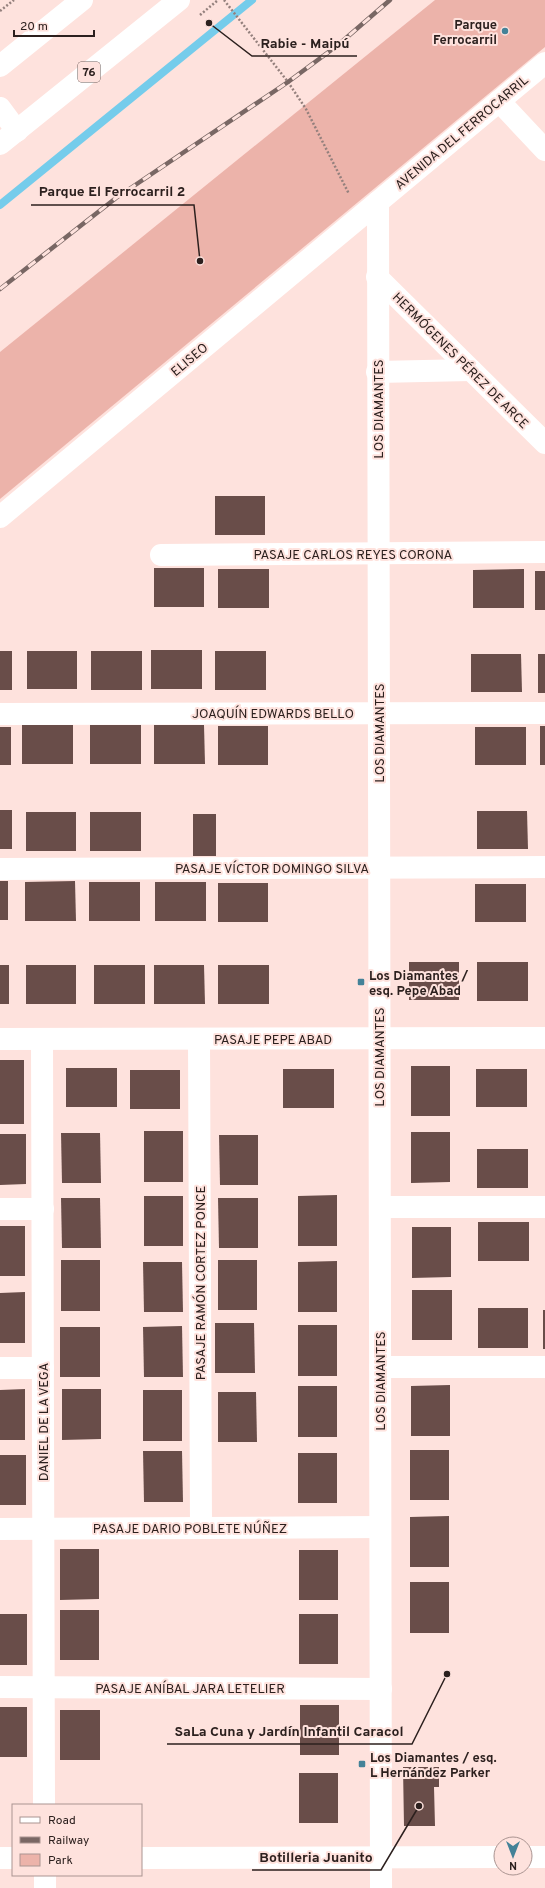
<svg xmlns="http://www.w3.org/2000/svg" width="545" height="1888" viewBox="0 0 545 1888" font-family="Overpass,sans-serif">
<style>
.green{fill:#ecb3aa}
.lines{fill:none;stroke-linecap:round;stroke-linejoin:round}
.stream{stroke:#75cceb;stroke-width:8}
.building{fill:#694d49}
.path{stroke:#94807d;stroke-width:2.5;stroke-dasharray:2 2;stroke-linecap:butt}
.minor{stroke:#fff;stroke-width:22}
.tertiary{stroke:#fff;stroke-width:22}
.primary{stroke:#fff;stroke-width:22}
.rail-casing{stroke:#796764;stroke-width:4.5}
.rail{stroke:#fee2dd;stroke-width:3;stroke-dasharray:9;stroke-linecap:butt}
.poi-dot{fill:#448298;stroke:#fee2dd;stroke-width:1.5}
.labels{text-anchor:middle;stroke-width:4;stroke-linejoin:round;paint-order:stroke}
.shield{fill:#fee2dd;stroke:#6b5a57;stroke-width:1}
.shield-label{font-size:12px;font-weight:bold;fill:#2c201e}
.poi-label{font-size:13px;font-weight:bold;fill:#2c201e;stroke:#fee2dd;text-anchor:start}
.street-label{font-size:13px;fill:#2c201e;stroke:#fee2dd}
.leader{fill:none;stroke:#2c201e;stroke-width:1.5}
.callout-dot{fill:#2c201e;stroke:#fee2dd;stroke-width:1.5}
.callout-label{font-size:14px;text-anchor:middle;font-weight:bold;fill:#2c201e;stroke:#fee2dd;stroke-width:4;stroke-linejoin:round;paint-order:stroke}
</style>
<rect width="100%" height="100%" fill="#fee2dd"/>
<polygon class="green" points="435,0 545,0 545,47 0,499 0,352"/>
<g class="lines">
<polyline class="stream" points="0,205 252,0"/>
</g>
<g class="building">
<rect x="215" y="496" width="50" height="39"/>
<rect x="154" y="568" width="50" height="39"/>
<rect x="218" y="569" width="51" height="39"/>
<polygon points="524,569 524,608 473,608 473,570"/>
<rect x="535" y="571" width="10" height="39"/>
<rect x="151" y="650" width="51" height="39"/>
<rect x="0" y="651" width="12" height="39"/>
<rect x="27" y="651" width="50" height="38"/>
<rect x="91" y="651" width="51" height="39"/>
<rect x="215" y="651" width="51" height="39"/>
<polygon points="471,654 521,654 522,692 471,692"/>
<rect x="538" y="654" width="7" height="39"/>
<rect x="22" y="725" width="51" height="39"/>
<rect x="90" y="725" width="51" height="39"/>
<polygon points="154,725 204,725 205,764 154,764"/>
<rect x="218" y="726" width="50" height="39"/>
<rect x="540" y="726" width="5" height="39"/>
<rect x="0" y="727" width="11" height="38"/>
<rect x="475" y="727" width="51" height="38"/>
<rect x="0" y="810" width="12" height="39"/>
<polygon points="477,811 527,811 528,849 477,849"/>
<rect x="26" y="812" width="50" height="39"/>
<rect x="90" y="812" width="51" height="39"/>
<rect x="193" y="814" width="23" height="42"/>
<rect x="0" y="881" width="8" height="39"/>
<polygon points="75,881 76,921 25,921 25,882"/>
<rect x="89" y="882" width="51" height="39"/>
<rect x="155" y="882" width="51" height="39"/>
<rect x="218" y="883" width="50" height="39"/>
<rect x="475" y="884" width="51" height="38"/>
<rect x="409" y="962" width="50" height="38"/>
<rect x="477" y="962" width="51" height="39"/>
<rect x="0" y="965" width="9" height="39"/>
<rect x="26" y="965" width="50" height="39"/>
<rect x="94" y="965" width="51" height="39"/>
<polygon points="154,965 204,965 205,1004 154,1004"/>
<rect x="218" y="965" width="51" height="39"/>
<rect x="0" y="1060" width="24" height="64"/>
<rect x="411" y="1066" width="39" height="50"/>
<rect x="66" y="1068" width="51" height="39"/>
<rect x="283" y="1069" width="51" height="39"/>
<rect x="476" y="1069" width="51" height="38"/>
<rect x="130" y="1070" width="50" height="39"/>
<rect x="144" y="1131" width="39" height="51"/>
<polygon points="411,1132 450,1132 450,1182 411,1183"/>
<polygon points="61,1133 100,1133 101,1183 62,1183"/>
<polygon points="0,1134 26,1134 26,1184 0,1185"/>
<polygon points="219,1135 258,1135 258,1185 220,1185"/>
<rect x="477" y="1149" width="51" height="39"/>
<polygon points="337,1195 337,1246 298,1246 298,1196"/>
<rect x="144" y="1196" width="39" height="50"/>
<polygon points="61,1198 100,1198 101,1248 62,1248"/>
<polygon points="218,1198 258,1198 258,1248 219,1248"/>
<rect x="478" y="1222" width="51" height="39"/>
<rect x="0" y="1226" width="25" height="50"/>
<polygon points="412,1227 451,1227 451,1277 412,1278"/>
<rect x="61" y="1260" width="39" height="51"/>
<rect x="218" y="1260" width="39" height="50"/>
<polygon points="337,1261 337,1312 298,1312 298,1262"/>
<polygon points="143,1262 182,1262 183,1312 144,1312"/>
<rect x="412" y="1290" width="40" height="50"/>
<polygon points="25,1292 25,1343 0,1343 0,1293"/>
<rect x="478" y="1308" width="50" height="40"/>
<rect x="543" y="1310" width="2" height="39"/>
<polygon points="215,1323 254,1323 255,1373 215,1373"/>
<rect x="298" y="1325" width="39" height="51"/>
<polygon points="182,1326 183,1377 144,1377 143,1327"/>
<rect x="60" y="1327" width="40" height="50"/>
<polygon points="450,1385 450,1436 411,1436 411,1386"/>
<rect x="298" y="1386" width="39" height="51"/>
<polygon points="25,1389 25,1440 0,1440 0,1390"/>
<polygon points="62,1389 101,1389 101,1439 62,1440"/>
<rect x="143" y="1390" width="39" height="51"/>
<polygon points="218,1392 256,1392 257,1442 218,1442"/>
<rect x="410" y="1450" width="39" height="50"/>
<polygon points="143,1451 182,1451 183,1502 144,1502"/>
<rect x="298" y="1453" width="39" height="50"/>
<rect x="0" y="1455" width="26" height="50"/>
<polygon points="449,1516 449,1567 410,1567 410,1517"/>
<polygon points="60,1549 99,1549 99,1599 60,1600"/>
<rect x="299" y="1550" width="39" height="50"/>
<rect x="410" y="1582" width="39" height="51"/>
<rect x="60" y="1610" width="39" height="50"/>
<rect x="0" y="1614" width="27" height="51"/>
<rect x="299" y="1614" width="39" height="50"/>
<rect x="300" y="1705" width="39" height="50"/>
<rect x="0" y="1707" width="27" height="50"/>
<rect x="60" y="1710" width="40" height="50"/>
<polygon points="403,1767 439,1767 439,1787 434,1787 435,1826 404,1826"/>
<rect x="299" y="1773" width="39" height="50"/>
</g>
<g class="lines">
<g class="path">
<polyline points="224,0 288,82 306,109 349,194"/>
<polyline points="0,11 14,0"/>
<polyline points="200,15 218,0"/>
</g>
<g class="minor">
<polyline points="499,101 545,150"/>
<polyline points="0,517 378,202"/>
<polyline points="161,555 545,552"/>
<polyline points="0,714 545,713"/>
<polyline points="0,869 545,867"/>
<polyline points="0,1039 545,1038"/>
<polyline points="42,1039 44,1805"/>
<polyline points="199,1039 201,1528"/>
<polyline points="380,1207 545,1207"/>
<polyline points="0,1209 43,1209"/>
<polyline points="380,1367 545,1367"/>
<polyline points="0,1368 43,1368"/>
<polyline points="0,1529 380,1527"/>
<polyline points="0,1687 381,1689"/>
<polyline points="525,1857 545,1857"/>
<polyline points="0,1858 13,1858"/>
<polyline points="141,1858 501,1857"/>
<polyline points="45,1875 45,1888"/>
</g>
<g class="tertiary">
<polyline points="377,277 545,443"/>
<polyline points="377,372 471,370"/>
<polyline points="381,1888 378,202 545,63"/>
</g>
<g class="primary">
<polyline points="0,66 82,0"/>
<polyline points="0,108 17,131"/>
<polyline points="0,144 179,0"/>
</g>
<g class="rail-casing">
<polyline id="rail" points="0,289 116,198 288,82 338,45 390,0"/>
</g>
<use href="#rail" class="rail"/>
</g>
<g class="poi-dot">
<circle cx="505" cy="31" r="4"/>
<rect x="357" y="978" width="8" height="8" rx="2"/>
<rect x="358" y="1760" width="8" height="8" rx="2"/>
</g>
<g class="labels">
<rect class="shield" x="78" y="62" width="22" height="20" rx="3"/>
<g class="shield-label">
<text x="89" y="76">76</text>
</g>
<g class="poi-label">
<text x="497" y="29" text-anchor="end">Parque<tspan x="497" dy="15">Ferrocarril</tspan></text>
<text x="369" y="980">Los Diamantes /<tspan x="369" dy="15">esq. Pepe Abad</tspan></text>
<text x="370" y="1762">Los Diamantes / esq.<tspan x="370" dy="15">L Hernández Parker</tspan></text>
</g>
<g class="street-label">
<text transform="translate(461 132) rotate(-40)" y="5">AVENIDA DEL FERROCARRIL</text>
<text transform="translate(189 359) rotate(-40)" y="5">ELISEO</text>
<text transform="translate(461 360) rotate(45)" y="5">HERMÓGENES PÉREZ DE ARCE</text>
<text transform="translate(378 409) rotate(-90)" y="5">LOS DIAMANTES</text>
<text x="353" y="559">PASAJE CARLOS REYES CORONA</text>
<text x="273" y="718">JOAQUÍN EDWARDS BELLO</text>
<text transform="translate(379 733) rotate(-90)" y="5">LOS DIAMANTES</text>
<text x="272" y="873">PASAJE VÍCTOR DOMINGO SILVA</text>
<text x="273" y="1044">PASAJE PEPE ABAD</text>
<text transform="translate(379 1057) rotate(-90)" y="5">LOS DIAMANTES</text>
<text transform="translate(200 1283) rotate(-90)" y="5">PASAJE RAMÓN CORTEZ PONCE</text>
<text transform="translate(380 1381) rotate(-90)" y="5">LOS DIAMANTES</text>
<text transform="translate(43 1422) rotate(-90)" y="5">DANIEL DE LA VEGA</text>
<text x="190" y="1533">PASAJE DARIO POBLETE NÚÑEZ</text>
<text x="190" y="1693">PASAJE ANÍBAL JARA LETELIER</text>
</g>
</g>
<path class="leader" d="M209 23L252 56H357M200 261L194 205H31M447 1674L412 1744H167M419 1806L381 1870H252"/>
<g class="callout-dot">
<circle cx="209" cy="23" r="4"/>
<circle cx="200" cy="261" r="4"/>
<circle cx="447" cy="1674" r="4"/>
<circle cx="419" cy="1806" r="4"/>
</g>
<g class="callout-label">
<text x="305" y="48">Rabie - Maipú</text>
<text x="112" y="196">Parque El Ferrocarril 2</text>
<text x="289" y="1736">SaLa Cuna y Jardín Infantil Caracol</text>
<text x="316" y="1862">Botilleria Juanito</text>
</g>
<rect x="12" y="1804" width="130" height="72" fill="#fee2dd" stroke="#aa9491"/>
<rect x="20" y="1817" width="20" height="6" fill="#ffffff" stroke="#aa9491"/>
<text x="48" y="1824" font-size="12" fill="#2c201e">Road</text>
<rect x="20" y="1837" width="20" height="6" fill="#796764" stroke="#aa9491"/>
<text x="48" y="1844" font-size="12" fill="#2c201e">Railway</text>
<rect x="20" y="1854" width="20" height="12" fill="#ecb3aa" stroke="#aa9491"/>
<text x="48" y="1864" font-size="12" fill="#2c201e">Park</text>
<g transform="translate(513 1856) rotate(180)"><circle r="19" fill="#fee2dd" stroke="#aa9491"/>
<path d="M0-3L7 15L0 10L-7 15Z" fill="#448298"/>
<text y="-6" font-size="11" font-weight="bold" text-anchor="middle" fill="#2c201e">N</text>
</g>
<path d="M14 30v6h80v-6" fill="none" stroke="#2c201e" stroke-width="2"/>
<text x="20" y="30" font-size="12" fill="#2c201e" stroke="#fee2dd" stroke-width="3" paint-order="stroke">20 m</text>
</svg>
